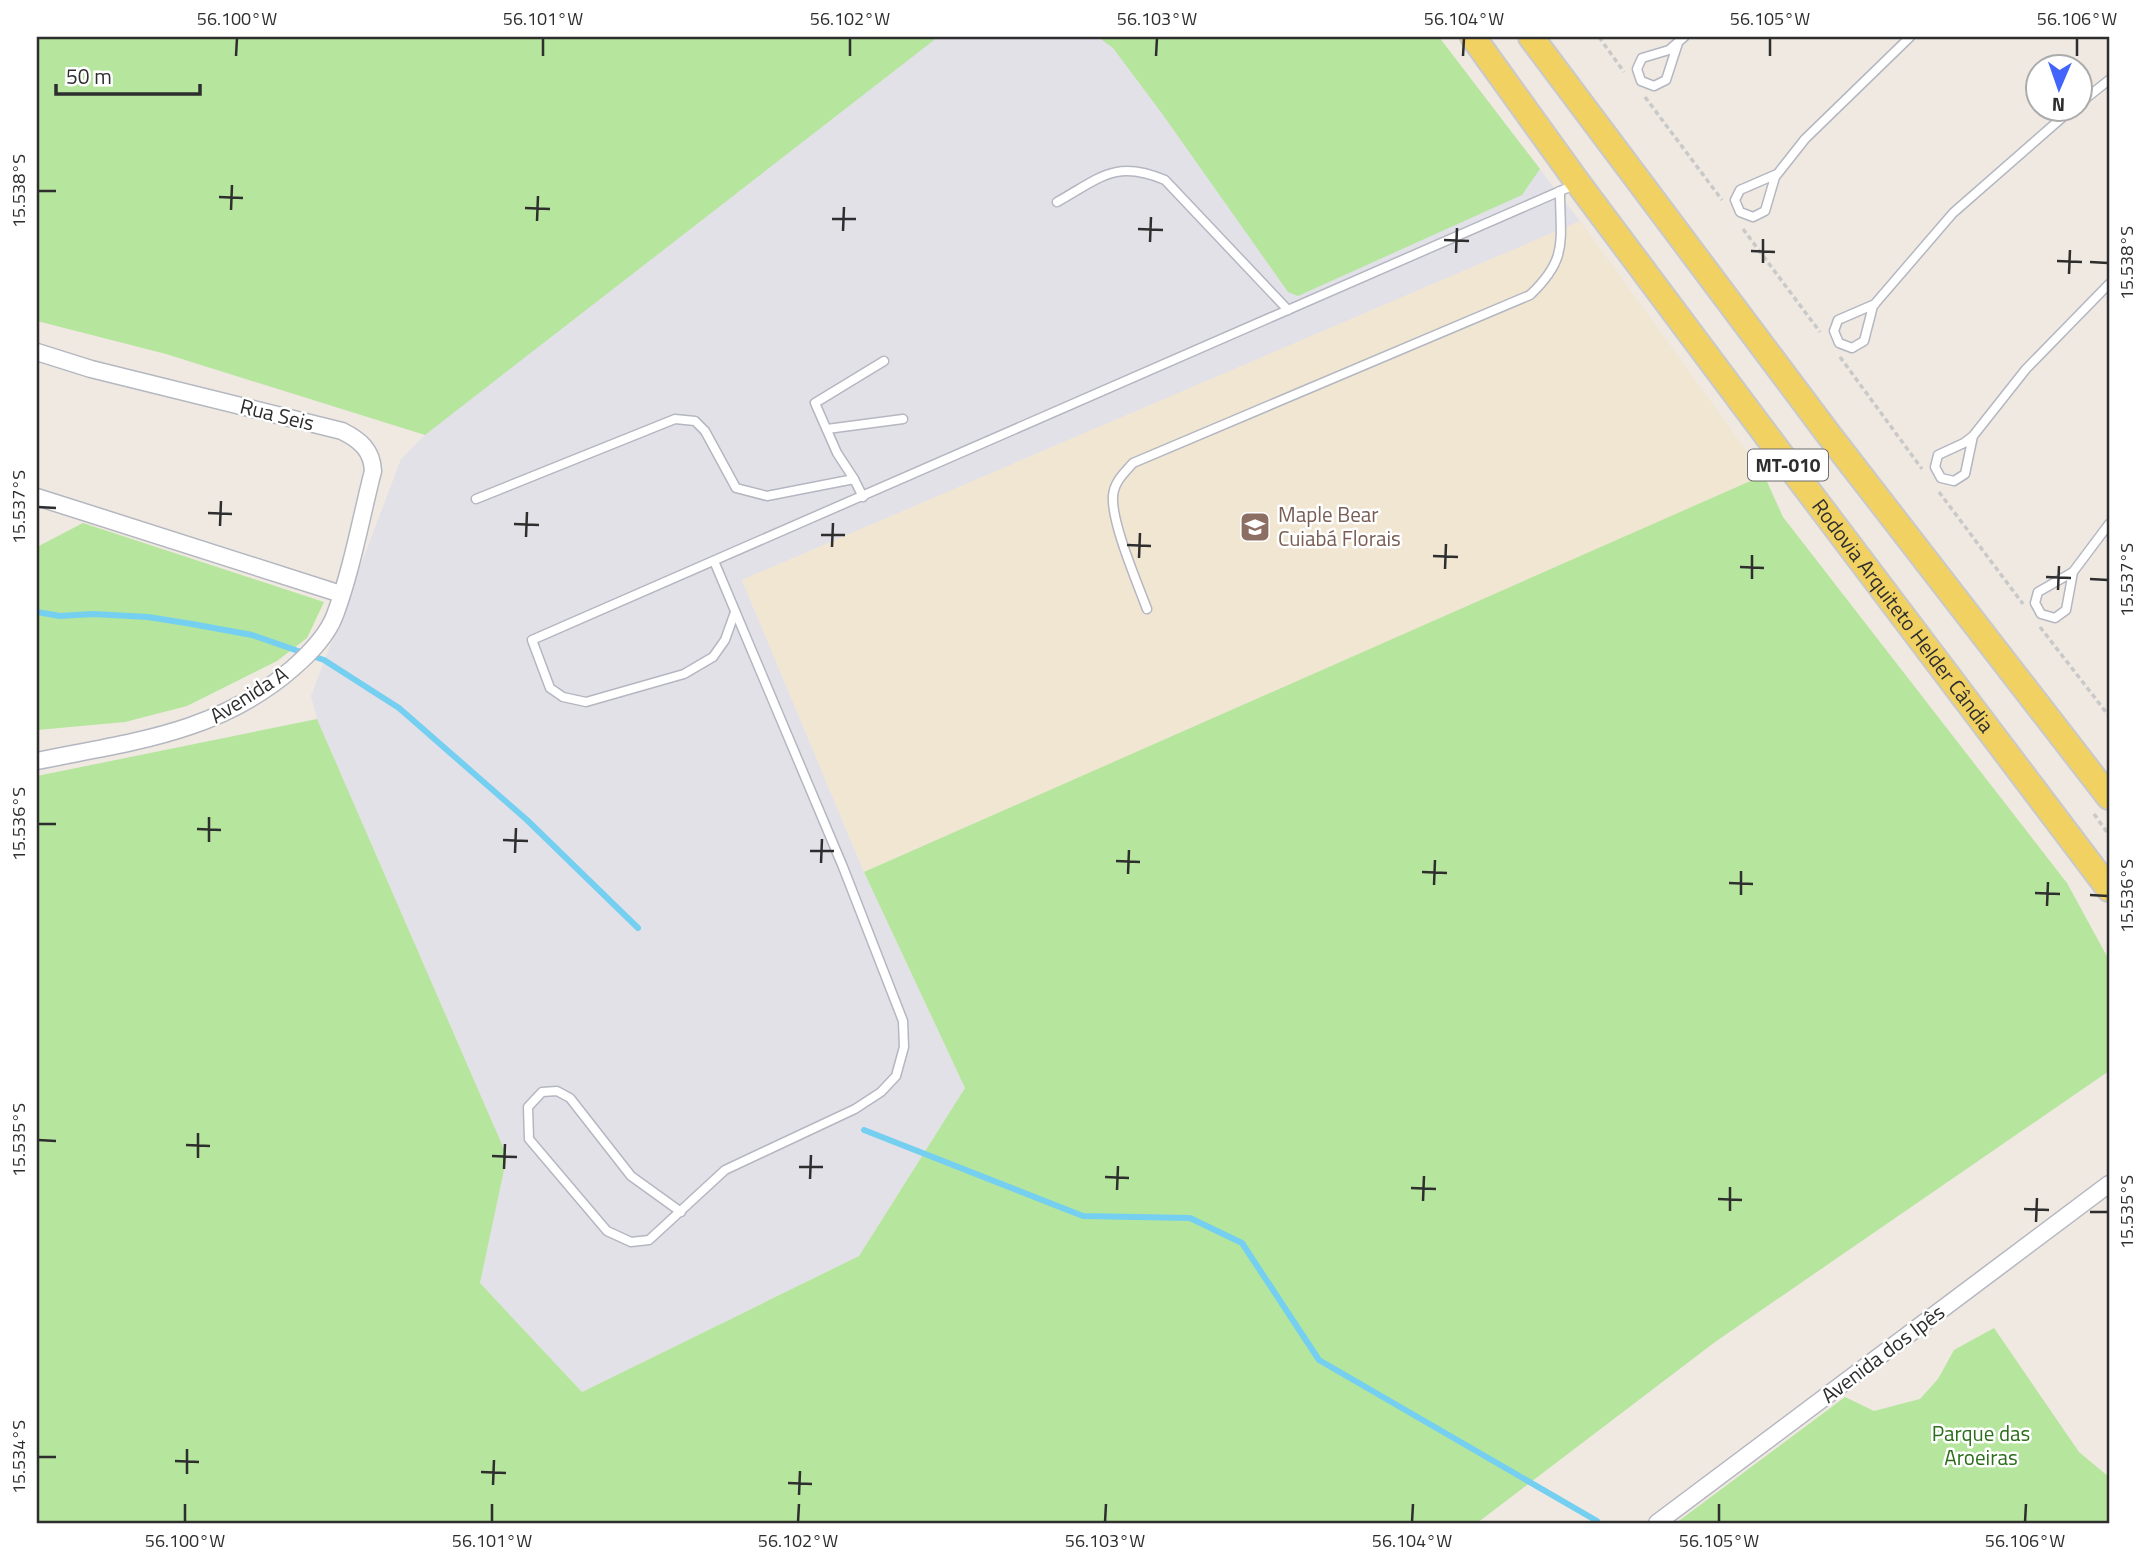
<svg xmlns="http://www.w3.org/2000/svg" width="2146" height="1560" viewBox="0 0 2146 1560" font-family="'Titillium Web',sans-serif">
<style>
.industrial{fill:#e3e1e8}
.education{fill:#f0e6d1}
.green{fill:#b6e59e}
.lines{fill:none;stroke-linecap:round;stroke-linejoin:round}
.stream{stroke:#75cff0;stroke-width:6}
.service-casing{stroke:#b4b7c1;stroke-width:11}
.minor-casing{stroke:#b4b7c1;stroke-width:19}
.primary-casing{stroke:#c9c9c9;stroke-width:28}
.path{stroke:#c9c9c9;stroke-width:3.5;stroke-dasharray:5 3.5;stroke-linecap:butt}
.service{stroke:#fff;stroke-width:8}
.minor{stroke:#fff;stroke-width:16}
.primary{stroke:#f2d163;stroke-width:24}
.ticks{fill:none;stroke:#2e2e2e;stroke-width:2.5}
.labels{text-anchor:middle;stroke-width:5;stroke-linejoin:round;paint-order:stroke}
.shield{fill:#fff;stroke:#6d6d6d;stroke-width:2}
.shield-label{font-size:19px;font-weight:bold;fill:#2e2e2e}
.street-label{font-size:21px;fill:#2e2e2e;stroke:#fff}
.education-label{font-size:21px;fill:#785e54;stroke:#fff;text-anchor:start}
.park-label{font-size:21px;fill:#2c6e1b;stroke:#fff}
.neatline{fill:none;stroke:#2e2e2e;stroke-width:2.5}
.ticks-label{font-size:18px;text-anchor:middle;fill:#2e2e2e}
</style>
<rect width="100%" height="100%" fill="#efe9e1"/>
<polygon class="industrial" points="917,37 1438,37 1580,221 742,580 864,872 965,1088 859,1256 582,1392 480,1283 507,1156 317,719 311,696 401,459 425,435"/>
<polygon class="education" points="1580,221 1764,475 864,872 742,580"/>
<g class="green">
<polygon points="37,37 938,37 425,435 166,354 37,321"/>
<polygon points="1098,37 1439,37 1540,169 1522,195 1298,296 1288,292 1163,115 1113,48"/>
<polygon points="1764,475 1783,517 2067,883 2109,960 2109,1071 1715,1342 1477,1523 37,1523 37,776 317,719 507,1156 480,1283 582,1392 859,1256 965,1088 864,872"/>
<polygon points="83,523 324,602 307,638 277,661 187,706 125,722 37,730 37,547"/>
<polygon points="1994,1328 2079,1452 2109,1477 2109,1523 1676,1523 1845,1397 1874,1411 1920,1399 1938,1379 1954,1350"/>
</g>
<g class="lines">
<g class="stream">
<polyline points="37,612 60,616 93,614 148,617 192,624 252,635 324,660 399,708 527,820 638,928"/>
<polyline points="864,1130 1083,1216 1190,1218 1242,1243 1319,1360 1597,1521"/>
</g>
<g class="service-casing">
<g id="service">
<polyline points="1678,43 1666,80 1654,86 1641,81 1637,69 1642,58 1669,50 1684,37"/>
<polyline points="2080,103 2109,80"/>
<polyline points="1777,174 1740,190 1735,200 1740,212 1753,217 1765,211 1775,177 1805,139 1910,37"/>
<path d="M1057,202C1100,178 1115,159 1165,180L1288,310"/>
<polyline points="1875,304 1838,320 1834,331 1839,343 1852,348 1864,341 1873,306 1953,213 2073,108"/>
<polyline points="827,429 903,419"/>
<polyline points="1973,436 1965,474 1954,481 1941,478 1935,467 1938,455 1964,443 1973,436 2026,369 2109,284"/>
<polyline points="854,479 837,453 815,403 884,361"/>
<polyline points="476,499 675,419 695,421 705,431 736,488 767,496 854,479 863,497"/>
<polyline points="2073,572 2066,610 2055,618 2041,614 2035,603 2038,592 2073,572 2109,524"/>
<path d="M1147,609C1137,582 1111,522 1113,496C1114,482 1124,473 1133,463L1530,295C1569,258 1560,241 1560,191"/>
<polyline points="735,612 725,640 713,657 684,674 586,702 563,697 550,688 532,640 1574,185"/>
<polyline points="681,1212 631,1176 570,1098 557,1091 542,1092 528,1107 529,1139 607,1231 631,1242 649,1240 725,1170 855,1109 881,1092 896,1076 904,1047 903,1021 843,867 714,561"/>
</g>
</g>
<g class="minor-casing">
<g id="minor">
<path d="M37,352L91,369L342,431C360,440 372,450 373,471C361,518 352,569 335,615C327,636 310,653 293,668C219,733 130,742 37,761"/>
<polyline points="37,497 341,594"/>
<polyline points="1657,1523 2109,1184"/>
</g>
</g>
<g class="primary-casing">
<g id="primary">
<path id="s1" d="M1473,37L1578,183L1788,464L2109,889"/>
<polyline points="1531,37 1829,435 2109,797"/>
</g>
</g>
<g class="path">
<polyline points="1599,37 1624,72"/>
<polyline points="1645,97 1722,200"/>
<polyline points="1743,229 1820,332"/>
<polyline points="1840,357 1922,469"/>
<polyline points="1939,492 2023,604"/>
<polyline points="2040,627 2109,716"/>
<polyline points="2094,814 2109,835"/>
</g>
<use href="#service" class="service"/>
<use href="#minor" class="minor"/>
<use href="#primary" class="primary"/>
</g>
<path class="ticks" d="M236,56L237,38M543,56V38M850,56V38M1156,56L1157,38M1463,56L1464,38M1770,56V38M2077,56V38M38,191H56M219,197L243,198M525,208L550,209M231,210L232,185M832,219H856M537,221L538,196M1138,229L1163,230M843,231L844,207M1444,240L1469,241M1150,242L1151,217M1751,251L1775,252M1456,253L1457,228M2057,261L2082,262M2090,262L2108,263M1763,263V239M2069,274L2070,250M38,507L56,508M208,513L232,514M514,524L539,525M220,526L221,501M821,535H845M526,537L527,512M1127,545L1151,546M832,547L833,523M1433,556L1458,557M1139,558L1140,533M1740,567L1764,568M1445,569L1446,544M2046,577L2071,578M1752,579V555M2090,579L2108,580M2058,590L2059,566M38,824H56M197,829L221,830M503,840L528,841M209,842V817M810,851H834M515,853L516,828M1116,861L1140,862M821,863L822,839M1422,872L1447,873M1128,874L1129,850M1729,883L1753,884M1434,885L1435,860M2035,893L2060,894M1741,895V871M2090,895L2108,896M2047,906L2048,882M38,1140L56,1141M186,1145L210,1146M492,1156L517,1157M198,1158V1133M799,1167H823M504,1169L505,1144M1105,1177L1129,1178M810,1179L811,1155M1411,1188L1436,1189M1117,1190L1118,1166M1718,1199L1742,1200M1423,1201L1424,1176M2024,1209L2049,1210M1730,1211V1187M2090,1212H2108M2036,1222L2037,1198M38,1457H56M175,1461L199,1462M481,1472L506,1473M187,1474V1449M788,1483L812,1484M493,1485L494,1460M799,1495L800,1471M185,1522V1504M492,1522V1504M798,1522L799,1504M1105,1522L1106,1504M1412,1522L1413,1504M1719,1522V1504M2025,1522L2026,1504"/>
<defs>
<g id="school-square" transform="scale(1.575)"><rect x="-9" y="-9" width="18" height="18" rx="4" fill="#8d6e63" stroke="#fff"/><path d="M0-5L7-2L0 1L-7-2ZM-4 1L0 2.5L4 1V4Q0 6-4 4Z" fill="#fff"/></g>
</defs>
<g fill-rule="evenodd">
<use href="#school-square" x="1255" y="527"/>
</g>
<g class="labels">
<rect class="shield" x="1748" y="449.5" width="80" height="31" rx="5"/>
<g class="shield-label">
<text x="1788" y="472">MT-010</text>
</g>
<g class="street-label">
<text transform="translate(277 415) rotate(14)" y="7">Rua Seis</text>
<text dy="7" stroke="none"><textPath href="#s1" startOffset="721">Rodovia Arquiteto Helder Cândia</textPath></text>
<text transform="translate(249 695) rotate(-32)" y="7">Avenida A</text>
<text transform="translate(1883 1354) rotate(-37)" y="7">Avenida dos Ipês</text>
</g>
<g class="education-label">
<text x="1278" y="522">Maple Bear<tspan x="1278" dy="24">Cuiabá Florais</tspan></text>
</g>
<g class="park-label">
<text x="1981" y="1441">Parque das<tspan x="1981" dy="24">Aroeiras</tspan></text>
</g>
</g>
<rect width="2146" height="1560" fill="none" stroke="#ffffff" stroke-width="77"/>
<g transform="translate(2059 88) rotate(182)"><circle r="33" fill="#ffffff" stroke="#ababab" stroke-width="2"/>
<path d="M0-5L12 26L0 18L-12 26Z" fill="#4264fb"/>
<text y="-10" font-size="19" font-weight="bold" text-anchor="middle" fill="#2e2e2e">N</text>
</g>
<path d="M56 84v10h144v-10" fill="none" stroke="#2e2e2e" stroke-width="3.5"/>
<text x="66" y="84" font-size="21" fill="#2e2e2e" stroke="#ffffff" stroke-width="5" paint-order="stroke">50 m</text>
<rect x="38" y="38" width="2070" height="1484" class="neatline"/>
<g class="ticks-label">
<text x="237" y="25">56.100°W</text>
<text x="543" y="25">56.101°W</text>
<text x="850" y="25">56.102°W</text>
<text x="1157" y="25">56.103°W</text>
<text x="1464" y="25">56.104°W</text>
<text x="1770" y="25">56.105°W</text>
<text x="2077" y="25">56.106°W</text>
<text transform="translate(19 191) rotate(-90)" y="6">15.538°S</text>
<text transform="translate(2127 263) rotate(-90)" y="6">15.538°S</text>
<text transform="translate(19 507) rotate(-90)" y="6">15.537°S</text>
<text transform="translate(2127 580) rotate(-90)" y="6">15.537°S</text>
<text transform="translate(19 824) rotate(-90)" y="6">15.536°S</text>
<text transform="translate(2127 896) rotate(-90)" y="6">15.536°S</text>
<text transform="translate(19 1140) rotate(-90)" y="6">15.535°S</text>
<text transform="translate(2127 1212) rotate(-90)" y="6">15.535°S</text>
<text transform="translate(19 1457) rotate(-90)" y="6">15.534°S</text>
<text x="185" y="1547">56.100°W</text>
<text x="492" y="1547">56.101°W</text>
<text x="798" y="1547">56.102°W</text>
<text x="1105" y="1547">56.103°W</text>
<text x="1412" y="1547">56.104°W</text>
<text x="1719" y="1547">56.105°W</text>
<text x="2025" y="1547">56.106°W</text>
</g>
</svg>
